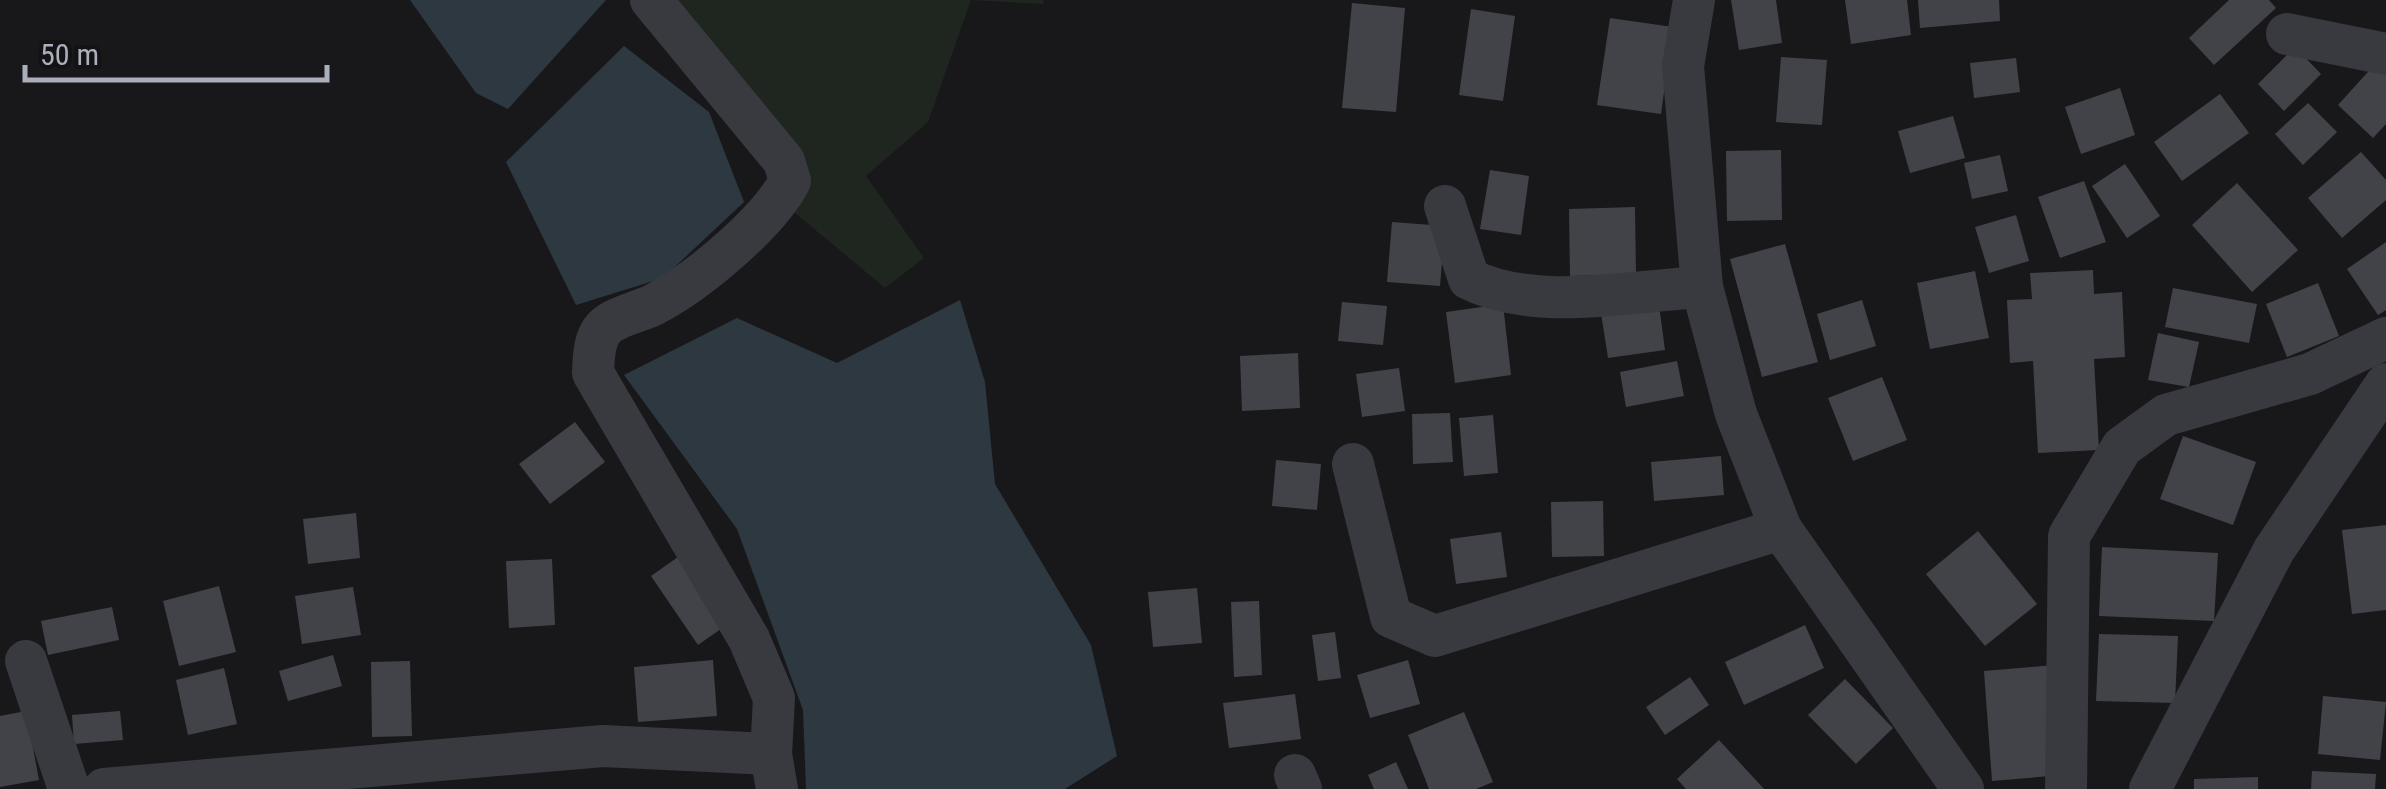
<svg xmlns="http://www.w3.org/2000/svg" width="2386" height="789" viewBox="0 0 2386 789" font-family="'Roboto Condensed',sans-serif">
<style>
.green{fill:#1e261f}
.water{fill:#2d3840}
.building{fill:#424348}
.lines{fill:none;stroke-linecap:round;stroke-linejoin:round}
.street{stroke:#393a40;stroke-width:42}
</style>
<rect width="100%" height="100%" fill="#18181b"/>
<polygon class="green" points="666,0 1043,0 1044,4 971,0 928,122 866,176 924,258 885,288 777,198 726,75"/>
<g class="water">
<polygon points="410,0 606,0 508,109 476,93"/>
<polygon points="624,46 709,112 744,202 663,278 576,305 506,162"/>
<polygon points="960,300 985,382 995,484 1091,645 1117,756 1065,789 806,789 803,710 737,529 624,375 737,318 837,363"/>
</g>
<g class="building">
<polygon points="1731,0 1776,0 1782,43 1739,50"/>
<polygon points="1845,0 1907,0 1911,35 1851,44"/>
<polygon points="1918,0 1999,0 2000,21 1920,28"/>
<polygon points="2229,0 2269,0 2276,8 2214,65 2189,38"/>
<polygon points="1352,3 1405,8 1396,112 1342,108"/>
<polygon points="1471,9 1515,16 1503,101 1459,95"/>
<polygon points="1610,18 1673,27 1661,114 1597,105"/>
<polygon points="2295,47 2321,74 2284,111 2258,84"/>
<polygon points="1781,57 1827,60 1822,125 1776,122"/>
<polygon points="2016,58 2020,92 1974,98 1970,63"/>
<polygon points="2377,62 2386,70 2386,124 2373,138 2338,105"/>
<polygon points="2120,88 2135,135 2081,154 2065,107"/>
<polygon points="2220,94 2249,133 2182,181 2154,142"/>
<polygon points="2308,103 2337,132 2303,165 2275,134"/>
<polygon points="1953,116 1965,158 1910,173 1898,131"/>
<polygon points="1781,150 1782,220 1727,221 1726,151"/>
<polygon points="2361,152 2386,180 2386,200 2342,238 2308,198"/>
<polygon points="2000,155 2008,191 1972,199 1964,163"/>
<polygon points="2125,164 2160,216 2127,238 2092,186"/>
<polygon points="1490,170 1529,176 1521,235 1480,229"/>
<polygon points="2084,181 2106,242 2060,258 2038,197"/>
<polygon points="2237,183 2298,250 2252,292 2192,225"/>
<polygon points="1635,207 1636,274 1570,276 1569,209"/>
<polygon points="2016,215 2029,261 1989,273 1975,227"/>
<polygon points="1392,222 1445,226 1440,286 1387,282"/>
<polygon points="2386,242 2386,310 2378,315 2347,269"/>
<polygon points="1785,244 1818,362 1762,377 1730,259"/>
<polygon points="2093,270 2094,294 2122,292 2125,357 2094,359 2099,450 2038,453 2033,361 2010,363 2007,300 2032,299 2030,273"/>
<polygon points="1975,271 1989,338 1930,349 1917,283"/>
<polygon points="2318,283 2339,336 2287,357 2266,304"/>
<polygon points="2173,288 2257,304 2249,343 2165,327"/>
<polygon points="1862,300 1876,346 1830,360 1817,314"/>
<polygon points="1342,302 1387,306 1383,345 1338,341"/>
<polygon points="1503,304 1511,375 1455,383 1446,312"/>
<polygon points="1659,305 1665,350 1608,358 1601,313"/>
<polygon points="2158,333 2199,342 2189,387 2148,380"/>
<polygon points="1298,353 1300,408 1242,411 1240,356"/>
<polygon points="1677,361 1684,396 1626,407 1620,372"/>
<polygon points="1399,368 1405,411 1362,417 1356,374"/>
<polygon points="1882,377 1907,440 1853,461 1828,398"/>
<polygon points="1450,413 1453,462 1413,464 1412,414"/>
<polygon points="1493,415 1498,473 1464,476 1459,418"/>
<polygon points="575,422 605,462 550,504 519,464"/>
<polygon points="2183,436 2256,462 2233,525 2160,499"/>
<polygon points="1721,456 1724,495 1654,501 1651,462"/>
<polygon points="1276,460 1321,464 1317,510 1272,506"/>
<polygon points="1603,501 1604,556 1552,557 1551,502"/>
<polygon points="356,513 360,558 308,564 303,519"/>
<polygon points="2386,525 2386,610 2352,614 2342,530"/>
<polygon points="1978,531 2037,604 1985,646 1926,574"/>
<polygon points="1501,532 1507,577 1456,584 1450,539"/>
<polygon points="2102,547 2218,553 2214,621 2099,616"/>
<polygon points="678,557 725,626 698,645 651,576"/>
<polygon points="552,559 555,625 509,628 506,561"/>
<polygon points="219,586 236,652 179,666 163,601"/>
<polygon points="353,587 361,635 302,644 295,596"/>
<polygon points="1197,588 1202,643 1153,647 1148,592"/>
<polygon points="1259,601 1262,675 1234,677 1231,602"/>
<polygon points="112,607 119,640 48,655 41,621"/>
<polygon points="1805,625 1824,668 1744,705 1725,662"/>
<polygon points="1335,632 1341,678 1318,681 1312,635"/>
<polygon points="2099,634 2178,636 2175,703 2096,701"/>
<polygon points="333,655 342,686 288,701 279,671"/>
<polygon points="713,660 717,716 638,722 634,667"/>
<polygon points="1408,660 1420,704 1370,718 1357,675"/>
<polygon points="410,661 412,736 372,737 371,662"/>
<polygon points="2054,665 2062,775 1992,781 1984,671"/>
<polygon points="224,668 237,724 188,735 176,680"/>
<polygon points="1690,677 1709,705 1665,735 1646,707"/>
<polygon points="1845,679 1893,728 1856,764 1808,715"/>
<polygon points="1295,694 1301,739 1229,748 1223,703"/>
<polygon points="2323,696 2386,702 2380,760 2318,754"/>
<polygon points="26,711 39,780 0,787 0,716"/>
<polygon points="120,711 123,740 74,744 72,715"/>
<polygon points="1464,712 1493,782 1476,789 1429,789 1408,735"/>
<polygon points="1719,740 1764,789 1686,789 1677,779"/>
<polygon points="1396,762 1408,789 1374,789 1368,775"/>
<polygon points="2312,771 2376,774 2375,789 2311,789"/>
<polygon points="2258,777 2258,789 2194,789 2194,779"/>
</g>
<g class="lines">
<g class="street">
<path d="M651,0L784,161L790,181C768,223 696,283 653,305C639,312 614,317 604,328C593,340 594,358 593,373L749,639L774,698L771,754"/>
<polyline points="1694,0 1683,66 1702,287 1736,414 1781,529 1963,789"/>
<polyline points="2287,34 2386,54"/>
<path d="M1445,206L1469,279C1536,312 1629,291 1702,287"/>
<polyline points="1353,464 1391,617 1435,636 1781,529"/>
<polyline points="26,661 69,789"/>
<polyline points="1295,775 1301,789"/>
<polyline points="104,789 603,746 771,754 777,789"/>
<polyline points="2066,789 2069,536 2122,447 2166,415 2310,374 2386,338"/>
<polyline points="2150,789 2274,550 2386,384"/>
</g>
</g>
<path d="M25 65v15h302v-15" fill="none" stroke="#aaafbb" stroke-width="5"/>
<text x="40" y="65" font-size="30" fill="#aaafbb" stroke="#131316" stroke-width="8" paint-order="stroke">50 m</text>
</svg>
